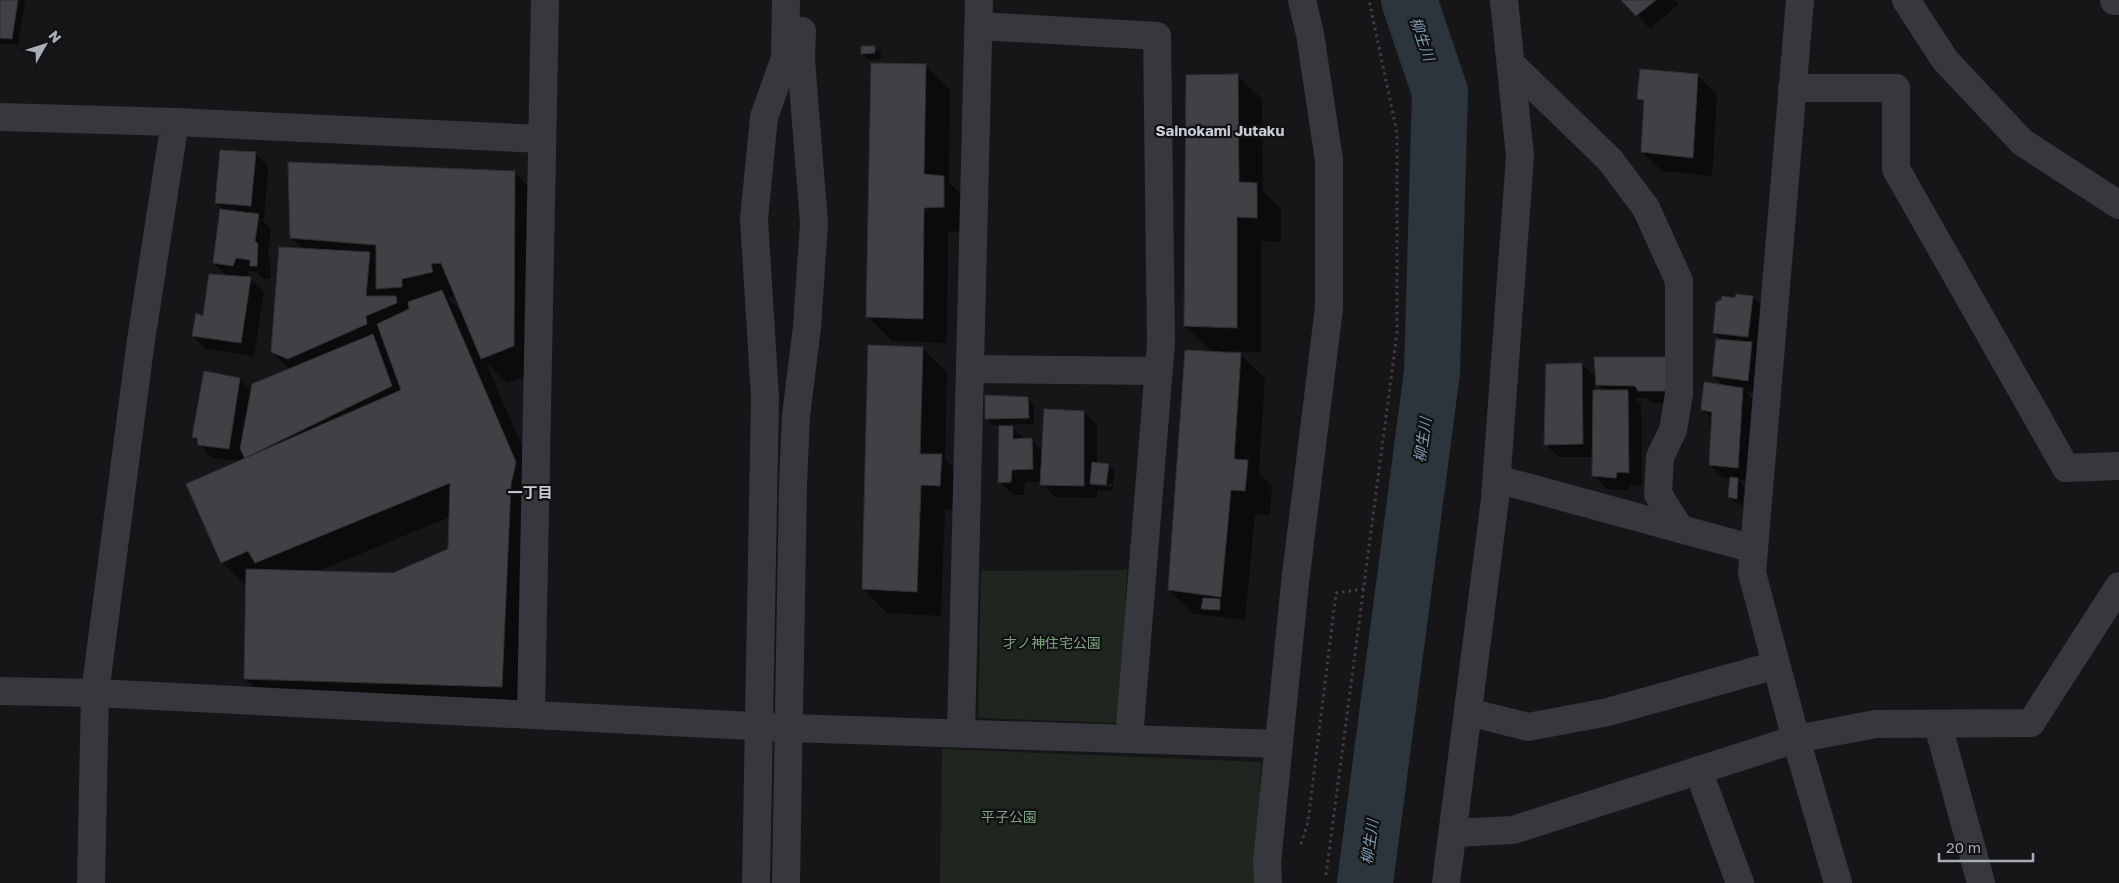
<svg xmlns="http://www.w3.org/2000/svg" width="2119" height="883" viewBox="0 0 2119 883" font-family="'Golos Text','Noto Sans JP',sans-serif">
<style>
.green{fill:#1e261f}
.shadow{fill:#0007;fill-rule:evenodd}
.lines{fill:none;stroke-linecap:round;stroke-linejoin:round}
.river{stroke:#2c353c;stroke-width:56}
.building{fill:#404145;stroke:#303034}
.path{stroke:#3d3f44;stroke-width:3;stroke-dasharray:2.5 4;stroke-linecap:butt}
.minor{stroke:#37383d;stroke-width:28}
.labels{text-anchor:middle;stroke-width:4.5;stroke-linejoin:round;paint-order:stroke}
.park-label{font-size:14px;fill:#7fa381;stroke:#111113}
.water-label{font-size:15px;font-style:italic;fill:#7f9bb3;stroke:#111113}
.neighbourhood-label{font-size:15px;font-weight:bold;fill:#c9ccd4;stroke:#111113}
</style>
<rect width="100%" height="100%" fill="#161618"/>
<g class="green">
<polygon points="1127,570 1120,723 978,718 981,571"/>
<polygon points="942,749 1261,762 1256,883 940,883"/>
</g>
<g class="shadow">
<polygon points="0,0 25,0 18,45 0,43"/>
<polygon points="1623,0 1675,0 1679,4 1650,29"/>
<polygon points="862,47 874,47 881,53 881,59 869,60 862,54"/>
<polygon points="925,65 950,90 949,182 968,202 968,231 948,232 947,343 892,341 868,317"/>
<polygon points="1237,75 1262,99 1263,191 1281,209 1281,242 1261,241 1261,352 1225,351 1225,353 1240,354 1265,378 1259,472 1272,486 1270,515 1255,514 1245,620 1193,614 1169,590 1212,352 1185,326"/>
<polygon points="1697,75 1717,94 1712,176 1662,171 1642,152 1645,105 1639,98"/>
<polygon points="255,153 268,167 264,219 261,219 271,229 268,256 271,259 270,279 264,279 257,272 249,271 246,278 250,279 264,292 254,356 206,349 193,336 228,277 214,263 224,211 216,203"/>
<path d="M515,173L540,197L538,371L507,383L486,363L540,487L526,711L270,703L245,679L247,587L222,562L241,461L212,458L194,437L240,379L252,391L290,370L272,352L303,249L291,238ZM456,296L463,313L448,298ZM385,343L388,351L382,345ZM243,452L247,459L242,461ZM450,517V550L394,575L316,572Z"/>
<polygon points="1753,297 1766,310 1761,394 1746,392 1756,402 1751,481 1738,480 1744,486 1743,505 1736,503 1729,497 1731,479 1723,478 1710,465 1713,420 1702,409 1724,386 1713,376 1723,341 1714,332 1736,299"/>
<polygon points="922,348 947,372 945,459 966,480 964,510 945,509 941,616 887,613 863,588"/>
<path d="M1666,358L1679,404L1652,403L1647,398H1635L1641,404L1642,486L1630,485L1629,490L1607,489L1593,475L1594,457H1559L1545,444L1582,364L1597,379ZM1595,382L1604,391H1595Z"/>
<polygon points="1027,398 1034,405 1034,424 993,425 987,418"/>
<path d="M1084,412L1097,426V464L1108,465L1115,471L1112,491L1097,490V498L1055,497L1042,482H1025L1024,495H1013L1000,482L1012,427L1026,440H1031L1043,451ZM1097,484H1112V487L1097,486Z"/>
</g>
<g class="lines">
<polyline class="river" points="1365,883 1432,372 1440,92 1409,0"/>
</g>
<g class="building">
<polygon points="0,0 18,0 12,39 0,38"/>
<polygon points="1621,0 1656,0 1636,16"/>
<polygon points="861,46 875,46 875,53 861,54"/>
<polygon points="871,63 926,64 924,174 944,176 944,207 924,208 923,319 866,317"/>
<polygon points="1640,69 1698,74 1693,158 1641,152 1644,100 1637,99"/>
<polygon points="1238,74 1239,182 1257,183 1257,218 1237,217 1237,328 1184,326 1186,75"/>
<polygon points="220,150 256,152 251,206 215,203"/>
<polygon points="288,162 515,171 514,346 481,359 441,263 431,264 433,272 402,279 402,287 376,289 376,245 290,238"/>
<polygon points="220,209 259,214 255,241 258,244 257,266 250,266 250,260 236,258 233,266 213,263"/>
<polygon points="279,247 370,252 366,296 396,296 397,303 366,316 367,324 288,359 271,352"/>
<polygon points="209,274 251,277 241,343 192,336 196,313 203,316"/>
<polygon points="442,290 516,462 511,484 502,687 244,679 246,569 393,573 448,549 450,483 255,563 248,551 221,563 186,484 401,390 377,324 409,309 408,302"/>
<polygon points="1736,294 1753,296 1748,337 1713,333 1716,302 1721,300 1722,296 1735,298"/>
<polygon points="373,334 392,386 245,458 240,449 252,384"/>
<polygon points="1716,339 1752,342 1748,381 1712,376"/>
<polygon points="868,345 923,347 920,454 942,454 940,486 921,485 917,592 862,589"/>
<polygon points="1185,350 1241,353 1234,459 1248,460 1245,491 1231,490 1221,597 1168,590"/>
<polygon points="1594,357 1667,357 1666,391 1638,391 1635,386 1596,385"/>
<polygon points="1582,363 1583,444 1544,445 1546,364"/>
<polygon points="204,371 240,378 229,449 198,445 197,438 192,437"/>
<polygon points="1704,382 1743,388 1738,468 1709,465 1712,412 1701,410"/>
<polygon points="1593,390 1628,390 1629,473 1617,472 1616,478 1592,476"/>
<polygon points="985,395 1028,397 1029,418 985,419"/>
<polygon points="1044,409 1084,411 1084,486 1040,485"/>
<polygon points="999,426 1013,426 1013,439 1032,438 1033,469 1012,470 1011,482 998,483"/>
<polygon points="1092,462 1109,464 1106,485 1090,484"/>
<polygon points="1730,477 1738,478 1737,499 1728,497"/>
<polygon points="1203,598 1220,599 1220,610 1201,609"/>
</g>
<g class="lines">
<g class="path">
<polyline points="1301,844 1308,822 1336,593 1364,589"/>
<polyline points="1326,875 1397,333 1397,133 1369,0"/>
</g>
<g class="minor">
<polyline points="1800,0 1752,573 1796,739 1838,883"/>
<polyline points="1906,0 1945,60 2022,142 2119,205"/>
<polyline points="2114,1 2119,1"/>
<polyline points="979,26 1157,36 1161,342 1129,739"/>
<polyline points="1511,64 1610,160 1646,208 1679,281 1679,394 1673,430 1660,457 1658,494 1680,529"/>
<polyline points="1792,88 1896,88 1896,169 2066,468 2119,466"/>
<polyline points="0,117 175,122 141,340 95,693 91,883"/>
<polyline points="175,122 542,139"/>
<polyline points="970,369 1158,371"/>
<polyline points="1497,479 1754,549"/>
<polyline points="0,691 95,693 791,728 1279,744"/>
<polyline points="1468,712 1528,727 1608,712 1776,665"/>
<polyline points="531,714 545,0"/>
<polyline points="1938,725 1981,883"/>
<polyline points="961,733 979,0"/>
<polyline points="1698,770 1740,883"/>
<polyline points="1453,833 1513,830 1796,739 1876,724 2031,723 2119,586"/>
<polyline points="756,883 765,397 754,219 764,117 785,58 786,0"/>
<polyline points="786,883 793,484 796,416 807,327 814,223 801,60 802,31"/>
<polyline points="1268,883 1267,862 1295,583 1329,308 1329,160 1310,34 1302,0"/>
<polyline points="1446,883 1495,499 1520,156 1504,0"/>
</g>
</g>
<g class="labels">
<g class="park-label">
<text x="1052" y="648">才ノ神住宅公園</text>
<text x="1009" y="822">平子公園</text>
</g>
<g class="water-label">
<text transform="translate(1422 39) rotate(71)" y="5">柳生川</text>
<text transform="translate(1423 440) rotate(-82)" y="5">柳生川</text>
<text transform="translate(1370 842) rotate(-82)" y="5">柳生川</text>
</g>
<g class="neighbourhood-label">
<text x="1220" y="136">Sainokami Jutaku</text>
<text x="530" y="498">一丁目</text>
</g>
</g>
<g transform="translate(45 45) rotate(51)" stroke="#111113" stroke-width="4" paint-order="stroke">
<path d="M0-4L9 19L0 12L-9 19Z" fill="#a8adb8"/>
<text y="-8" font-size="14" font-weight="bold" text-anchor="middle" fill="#a8adb8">N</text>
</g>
<path d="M1939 853v8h94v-8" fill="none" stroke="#a8adb8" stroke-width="2.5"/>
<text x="1946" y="853" font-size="15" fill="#a8adb8" stroke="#111113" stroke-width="4" paint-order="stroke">20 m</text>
</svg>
